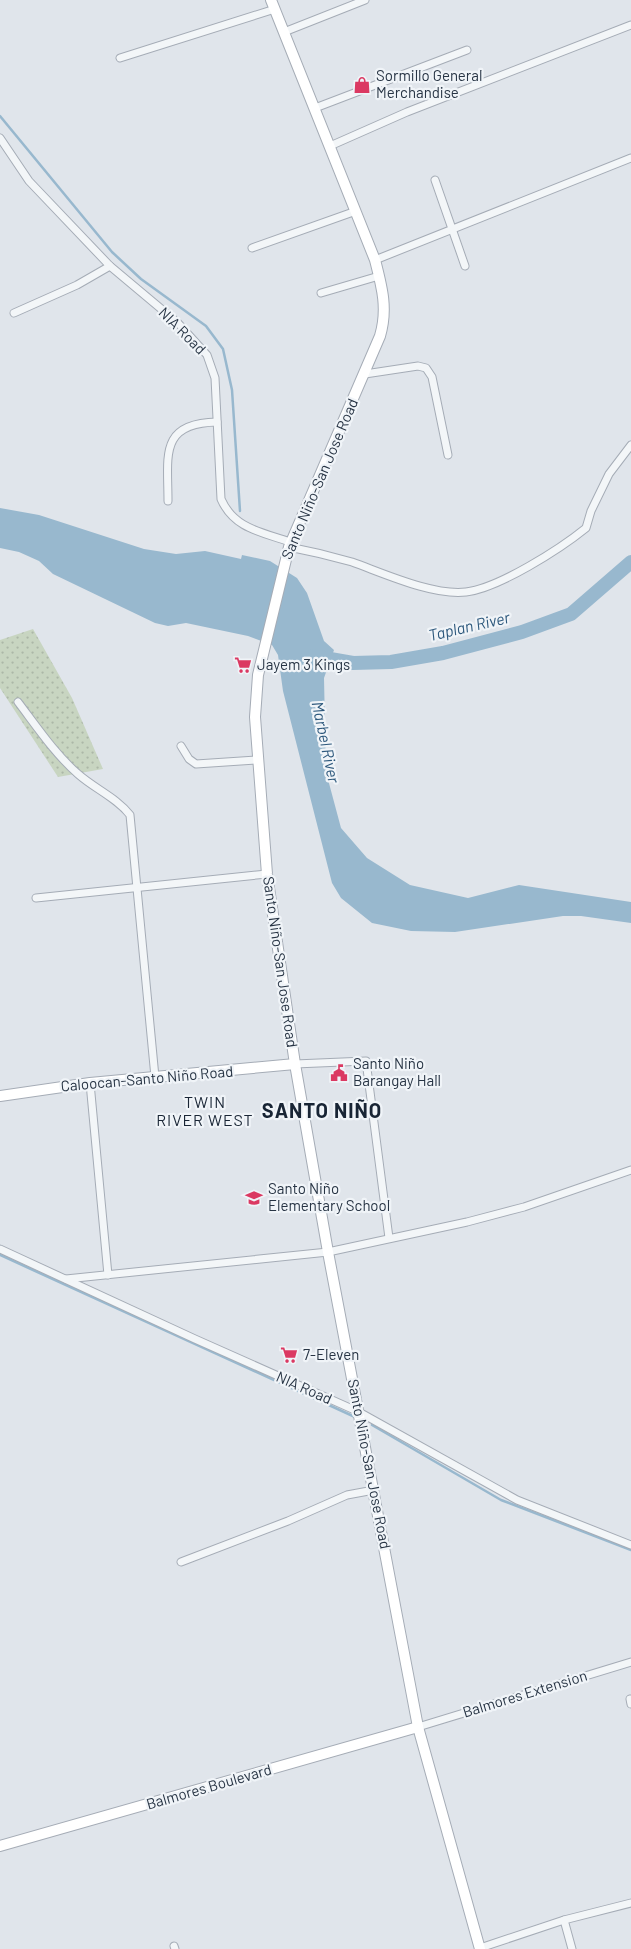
<svg xmlns="http://www.w3.org/2000/svg" width="631" height="1949" viewBox="0 0 631 1949" font-family="Barlow,sans-serif">
<style>
.grass{fill:url(#grass-dots)}
.water{fill:#98b8ce}
.lines{fill:none;stroke-linecap:round;stroke-linejoin:round}
.stream{stroke:#98b8ce;stroke-width:2.5}
.river{stroke:#98b8ce;stroke-width:14}
.street-casing{stroke:#a5acb6;stroke-width:9}
.secondary-casing{stroke:#a5acb6;stroke-width:12}
.street{stroke:#f3f6f8;stroke-width:7}
.secondary{stroke:#fff;stroke-width:10}
.labels{text-anchor:middle;stroke-width:4.5;stroke-linejoin:round;paint-order:stroke}
.poi-label{font-size:15px;fill:#273444;stroke:#f0f4f8;text-anchor:start}
.street-label{font-size:15px;fill:#273444;stroke:#f0f4f8}
.water-label{font-size:16px;font-style:italic;fill:#2d587c;stroke:#f0f4f8}
.neighbourhood-label{font-size:16px;letter-spacing:1px;fill:#192535;stroke:#f0f4f8}
.district-label{font-size:20px;font-weight:bold;letter-spacing:1px;fill:#192535;stroke:#f0f4f8}
</style>
<defs>
<pattern id="grass-dots" width="8" height="8" patternUnits="userSpaceOnUse" patternTransform="scale(1.25)"><rect width="8" height="8" fill="#c8d5c1"/><path d="M2 2h.1M6 6h.1" fill="none" stroke="#acb7a7" stroke-width="1.8" stroke-linecap="round"/></pattern>
</defs>
<rect width="100%" height="100%" fill="#e0e5eb"/>
<polygon class="grass" points="33,629 72,698 103,769 58,777 0,688 0,640"/>
<polygon class="water" points="0,508 39,515 144,549 176,554 205,551 241,559 242,555 270,561 297,578 307,593 324,641 334,650 324,678 326,772 341,828 367,858 410,885 468,898 519,885 631,902 631,923 581,916 563,916 455,932 411,931 372,923 341,898 332,883 283,691 278,655 272,645 248,636 186,623 168,626 155,623 53,574 39,561 19,552 0,548"/>
<g class="lines">
<g class="stream">
<polyline points="0,116 112,252 141,279 206,326 223,349 232,390 240,511"/>
<polyline points="0,1255 355,1417"/>
<polyline points="372,1425 501,1500 631,1550"/>
</g>
<polyline class="river" points="313,656 353,663 391,662 443,653 522,632 571,614 631,562"/>
<g class="street-casing">
<g id="street">
<polyline points="284,32 365,0"/>
<polyline points="120,58 275,9"/>
<polyline points="315,108 467,50"/>
<path d="M0,138L29,181L110,266L178,323L207,355L215,378L221,499C234,529 262,532 290,542"/>
<polyline points="330,146 407,112 631,25"/>
<polyline points="435,180 465,266"/>
<polyline points="252,248 356,211"/>
<polyline points="375,260 631,158"/>
<polyline points="321,293 379,276"/>
<polyline points="14,313 77,285 110,266"/>
<polyline points="365,374 418,366 426,368 432,377 448,455"/>
<path d="M168,501C168,456 159,423 217,422"/>
<path d="M289,547C310,551 331,556 352,562C383,573 433,596 466,592C499,588 560,549 586,528L591,511L609,474L631,445"/>
<path d="M18,702C37,727 55,754 78,774C95,789 117,798 130,815L155,1077"/>
<polyline points="181,746 189,759 196,764 257,760"/>
<polyline points="36,898 267,874"/>
<polyline points="295,1064 366,1061 389,1238"/>
<polyline points="90,1083 108,1275"/>
<polyline points="0,1249 195,1339 359,1412 517,1500 631,1545"/>
<polyline points="66,1279 328,1252 467,1222 524,1207 631,1170"/>
<polyline points="181,1562 288,1521 347,1495 374,1490"/>
<polyline points="630,1699 631,1704"/>
<polyline points="418,1727 631,1662"/>
<polyline points="564,1920 572,1949"/>
<polyline points="174,1946 175,1949"/>
<polyline points="480,1948 564,1920 631,1903"/>
</g>
</g>
<g class="secondary-casing">
<g id="secondary">
<path d="M271,0L375,260C382,287 388,309 380,336L289,547L258,675L255,717L267,874L295,1064L328,1252L418,1727L480,1949"/>
<polyline points="0,1096 90,1083 295,1064"/>
<polyline points="0,1846 418,1727"/>
</g>
</g>
<use href="#street" class="street"/>
<use href="#secondary" class="secondary"/>
</g>
<defs>
<g id="shop-bare" transform="scale(1.35)"><path d="M-5-2.5h2.3a2.7 3.5 0 0 1 5.4 0H5L5.5 6h-11ZM-1.5-2.5h3a1.5 2.3 0 0 0-3 0Z" fill="#db3962" stroke="#f0f4f8" stroke-width="2.5" paint-order="stroke"/></g>
<g id="supermarket-bare" transform="scale(1.35)"><path d="M-6-5.5h2.5l.6 2H6L4.5 2H-2.5L-4.4-4H-6ZM-1.5 3.2a1.3 1.3 0 1 0 .1 0ZM3 3.2a1.3 1.3 0 1 0 .1 0Z" fill="#db3962" stroke="#f0f4f8" stroke-width="2.5" paint-order="stroke"/></g>
<g id="civic-bare" transform="scale(1.35)"><path d="M-.6-6.5H3V-4.5H.6V-3L4-1V1h2V6H-6V1h2V-1L-.6-3ZM-1.2 2.5V6h2.4V2.5Z" fill="#db3962" stroke="#f0f4f8" stroke-width="2.5" paint-order="stroke"/></g>
<g id="school-bare" transform="scale(1.35)"><path d="M0-5L7-2L0 1L-7-2ZM-4 1L0 2.5L4 1V4Q0 6-4 4Z" fill="#db3962" stroke="#f0f4f8" stroke-width="2.5" paint-order="stroke"/></g>
</defs>
<g fill-rule="evenodd">
<use href="#shop-bare" x="362" y="85"/>
<use href="#supermarket-bare" x="243" y="665"/>
<use href="#civic-bare" x="339" y="1073"/>
<use href="#school-bare" x="254" y="1198"/>
<use href="#supermarket-bare" x="289" y="1355"/>
</g>
<g class="labels">
<g class="poi-label">
<text x="376" y="81">Sormillo General<tspan x="376" dy="17">Merchandise</tspan></text>
<text x="257" y="670">Jayem 3 Kings</text>
<text x="353" y="1069">Santo Niño<tspan x="353" dy="17">Barangay Hall</tspan></text>
<text x="268" y="1194">Santo Niño<tspan x="268" dy="17">Elementary School</tspan></text>
<text x="303" y="1360">7-Eleven</text>
</g>
<g class="street-label">
<text transform="translate(182 331) rotate(45)" y="5">NIA Road</text>
<text transform="translate(320 479) rotate(-67)" y="5">Santo Niño-San Jose Road</text>
<text transform="translate(280 962) rotate(82)" y="5">Santo Niño-San Jose Road</text>
<text transform="translate(147 1079) rotate(-5)" y="5">Caloocan-Santo Niño Road</text>
<text transform="translate(304 1388) rotate(24)" y="5">NIA Road</text>
<text transform="translate(369 1464) rotate(79)" y="5">Santo Niño-San Jose Road</text>
<text transform="translate(525 1694) rotate(-17)" y="5">Balmores Extension</text>
<text transform="translate(209 1787) rotate(-16)" y="5">Balmores Boulevard</text>
</g>
<g class="water-label">
<text transform="translate(469 626) rotate(-13)" y="6">Taplan River</text>
<text transform="translate(326 742) rotate(78)" y="6">Marbel River</text>
</g>
<g class="neighbourhood-label">
<text x="205" y="1108">TWIN<tspan x="205" dy="18">RIVER WEST</tspan></text>
</g>
<g class="district-label">
<text x="322" y="1118">SANTO NIÑO</text>
</g>
</g>
</svg>
